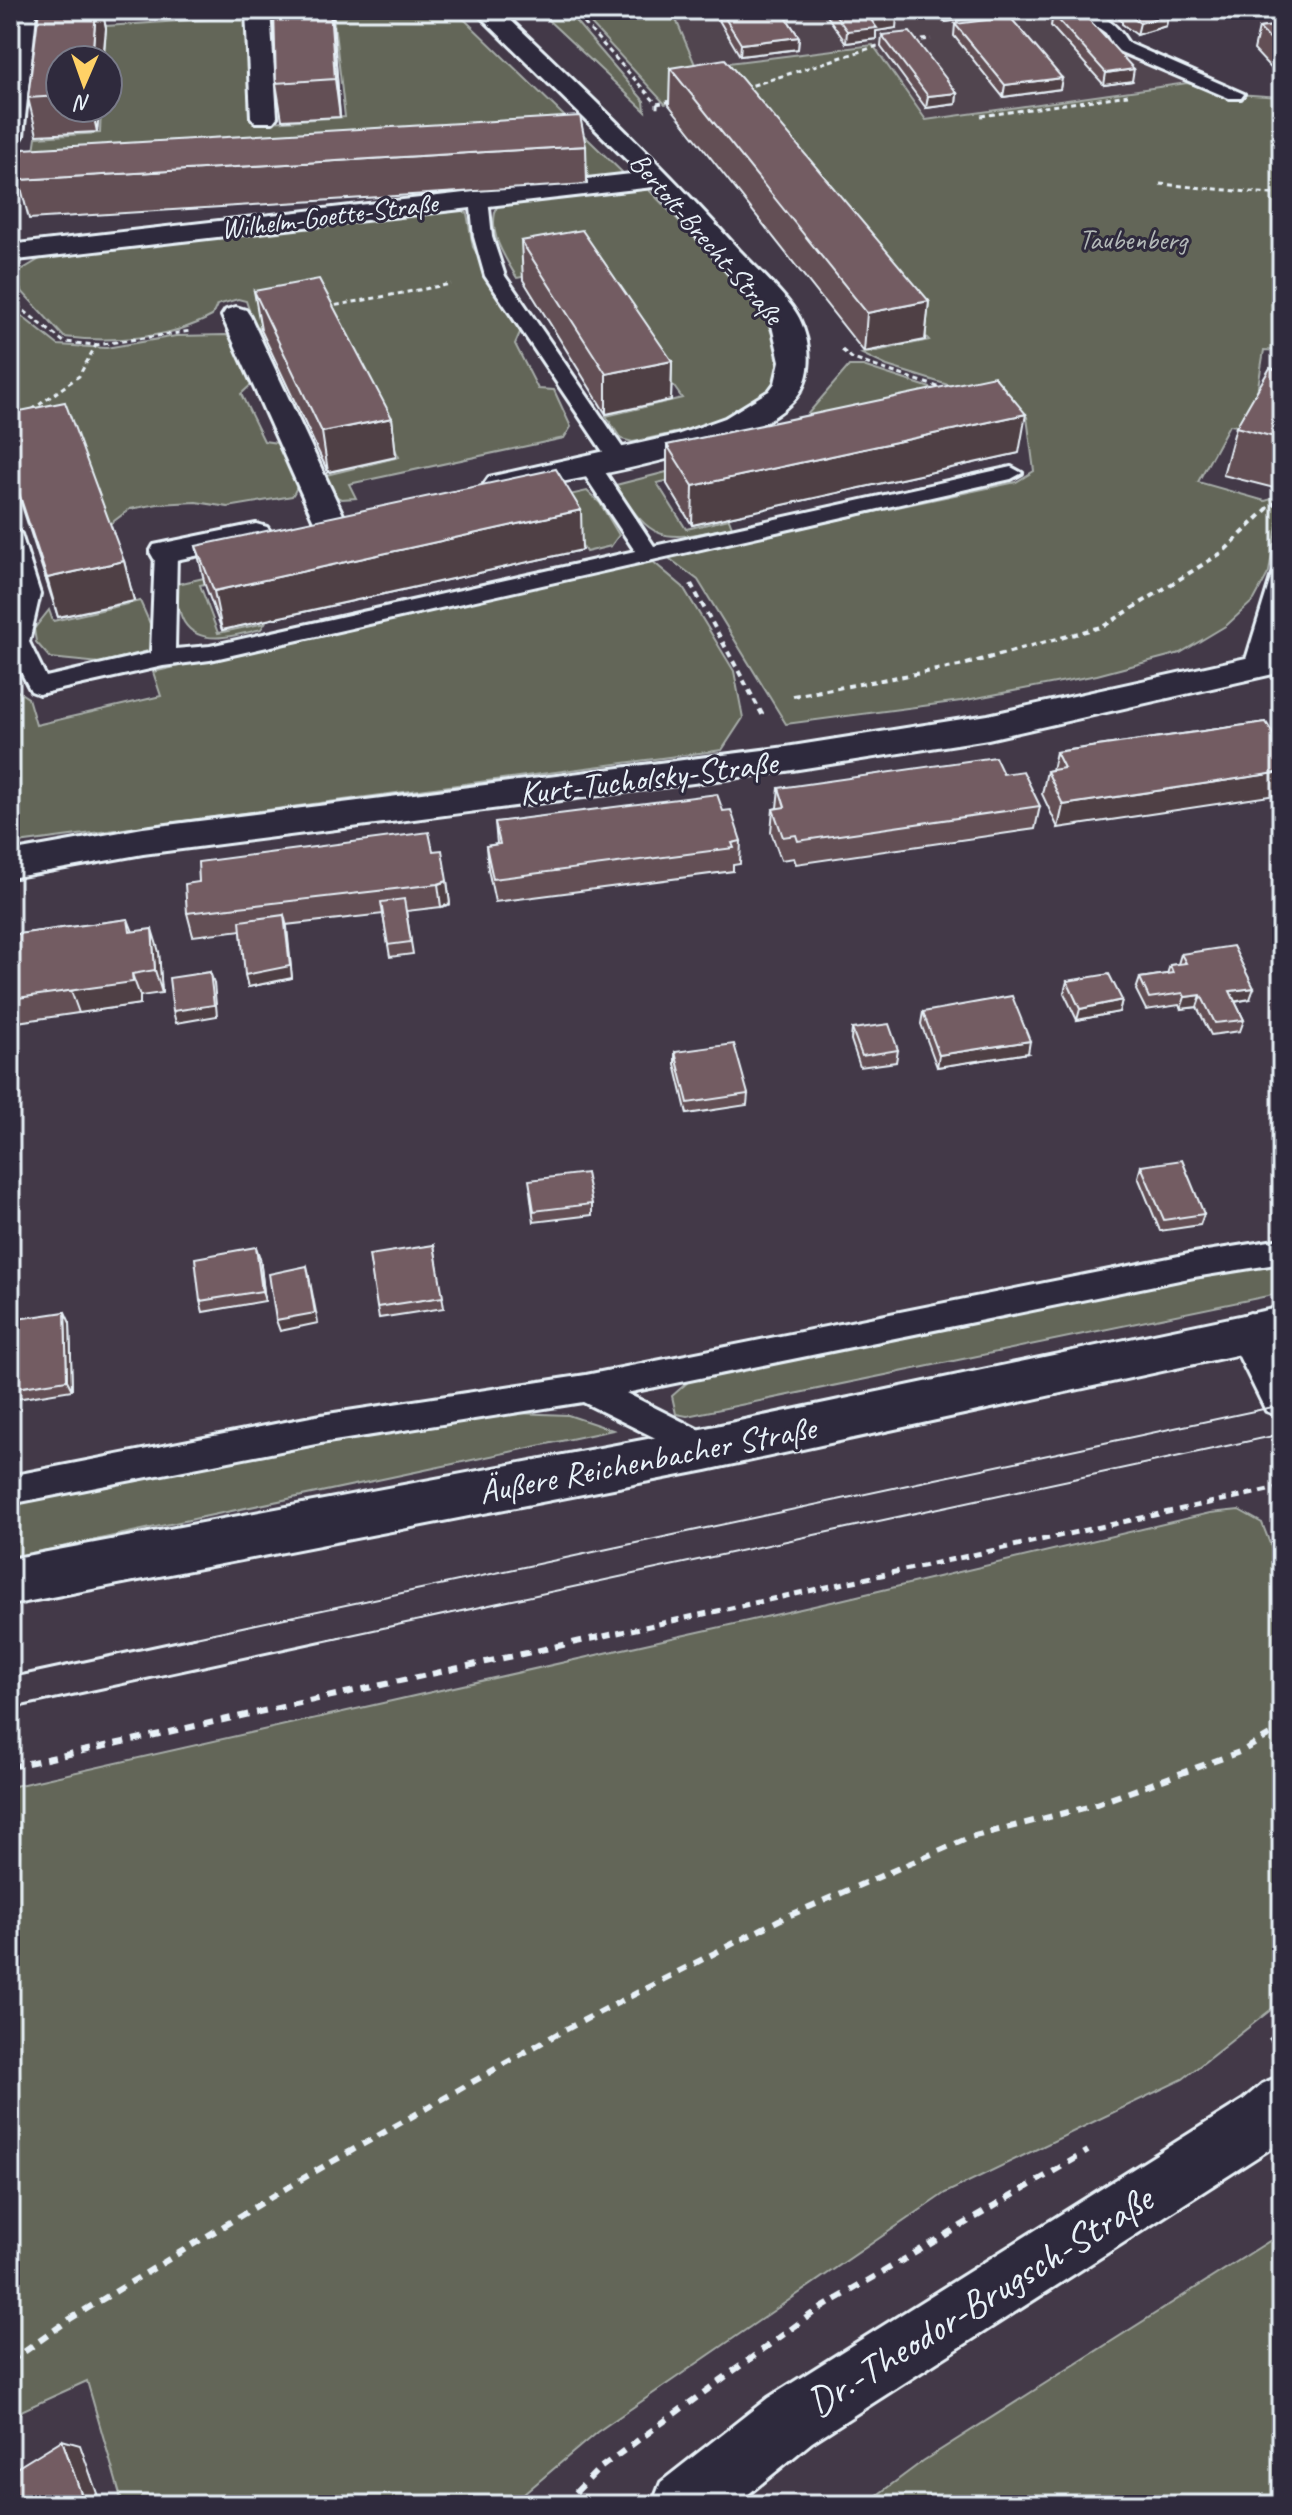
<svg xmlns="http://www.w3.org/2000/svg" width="1292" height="2515" viewBox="0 0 1292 2515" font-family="Caveat,sans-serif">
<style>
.built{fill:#514450}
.green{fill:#636658;stroke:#a6aca8;stroke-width:2}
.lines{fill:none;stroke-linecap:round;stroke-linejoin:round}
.lane-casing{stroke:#e8f1f8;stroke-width:6}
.street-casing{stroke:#e8f1f8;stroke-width:6}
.secondary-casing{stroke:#e8f1f8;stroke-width:6}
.path-far3{stroke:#e8f1f8;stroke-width:3;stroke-dasharray:5 4;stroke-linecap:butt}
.path-far2{stroke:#e8f1f8;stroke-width:4;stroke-dasharray:6 5;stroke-linecap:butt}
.path-far1{stroke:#e8f1f8;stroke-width:5;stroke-dasharray:8 6;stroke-linecap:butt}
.path{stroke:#e8f1f8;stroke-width:6;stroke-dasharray:10 8;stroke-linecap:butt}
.lane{fill:#2f2a3d;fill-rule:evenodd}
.street{fill:#2f2a3d;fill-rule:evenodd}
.secondary{fill:#2f2a3d;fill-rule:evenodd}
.tram-far1{stroke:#e8f1f8;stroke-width:2}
.tram{stroke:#e8f1f8;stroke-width:3}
.wall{fill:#634f54;stroke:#e8f1f8;stroke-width:2}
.shaded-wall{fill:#504045;stroke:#e8f1f8;stroke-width:2}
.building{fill:#735c62;stroke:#e8f1f8;stroke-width:2}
.labels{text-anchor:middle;stroke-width:6;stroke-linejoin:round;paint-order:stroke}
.far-street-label{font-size:28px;fill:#e8f1f8;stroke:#2f2a3d}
.far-park-label{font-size:28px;fill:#b3b9b8;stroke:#2f2a3d}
.street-label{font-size:34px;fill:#e8f1f8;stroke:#2f2a3d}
.near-street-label{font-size:40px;fill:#e8f1f8;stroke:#2f2a3d}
</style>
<rect width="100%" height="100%" fill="#433948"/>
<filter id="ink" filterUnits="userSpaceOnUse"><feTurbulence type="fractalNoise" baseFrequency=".0125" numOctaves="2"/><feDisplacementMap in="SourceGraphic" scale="16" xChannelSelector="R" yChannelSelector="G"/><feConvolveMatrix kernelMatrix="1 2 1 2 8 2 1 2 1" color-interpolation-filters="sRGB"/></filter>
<g filter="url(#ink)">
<polygon class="built" points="672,10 1039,10 1049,20 1085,18 1107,35 1117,51 1187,83 926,120 873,45 695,67"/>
<g class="green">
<polygon points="273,10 450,10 466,21 625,175 590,184 583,152 29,185 36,137 100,133 101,108 108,108 108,60 104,60 106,26 255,16 255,123 345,117 333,14 273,18"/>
<polygon points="506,10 566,10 644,101 645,111 548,20"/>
<polygon points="578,10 672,10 696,67 873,45 926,120 1187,83 1222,93 1282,97 1282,351 1264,350 1254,411 1247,427 1229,425 1198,482 1265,501 1282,496 1269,572 1254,600 1227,625 1180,653 1097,675 961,701 786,724 698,580 666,556 1016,482 1034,471 1027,417 964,390 887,366 862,354 929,340 727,94 665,104"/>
<path d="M648,189C668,209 688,230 707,251C742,287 816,356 755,403C723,428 671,432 633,442L621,439L606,416L682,398L588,265L517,278C503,254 486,231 498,204Z"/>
<path d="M456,208L467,213L473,247L522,328L515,344L538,389L554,390L571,427L564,438L349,484L356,498L341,499L323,490L318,477L399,457L326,316L256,330L246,301L238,299L217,305L212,316C170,339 112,343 64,337L17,286L18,272L45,256Z"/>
<path d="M10,307L58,345L106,348L176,336L226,335L237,340L255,381L241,394L264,441L284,444C291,461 305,480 292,496L228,507L196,502L158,504L130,509L110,524L10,451Z"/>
<path d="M849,366H863L955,396L987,411L657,483L686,529L729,519L732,527C666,540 654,548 616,485L733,455L800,423Z"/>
<path d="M587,491L600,503L619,535L611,546L586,552L559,507L200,585L218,633L265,623L261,629C238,635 200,648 184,622C178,612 176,596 173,585Z"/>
<polygon points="651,560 683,587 734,671 743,718 722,750 10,844 10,686 28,698 36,725 161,696 153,672"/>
<polygon points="140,601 156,637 148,651 100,663 50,658 36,642 34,629 49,610 53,621"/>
<polygon points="1282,1261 1282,1293 687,1416 676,1414 672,1396 697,1374 1133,1287"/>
<polygon points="515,1413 568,1415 613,1430 10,1558 10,1496 300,1441"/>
<polygon points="1239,1510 1262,1523 1282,1575 1282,2001 1183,2079 945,2193 597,2432 511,2505 123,2505 87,2381 23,2410 10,2421 10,1787 836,1601 1210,1513"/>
<polygon points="1282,2233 1282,2505 864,2505 923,2461"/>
</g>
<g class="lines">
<g class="lane-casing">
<g id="lane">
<path d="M1073,10C1098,10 1115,21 1128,43L1244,94L1241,98H1229L1116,50L1106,33Z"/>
<polygon points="479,192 488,198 492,237 505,276 631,460 628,465 612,465 485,276 474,237 470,198"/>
<polygon points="589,459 597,460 654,546 1011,467 1022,473 1011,479 210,660 163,666 39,694 31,691 10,651 10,624 18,594 10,570 10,527 21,534 40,594 29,642 46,677 151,653 155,552 158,547 174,547 177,552 175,649 210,646 635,551 578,465"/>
<polygon points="1282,571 1282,617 1268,666 1264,671 1248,671 1244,666 1271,578 1274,573"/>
<polygon points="1282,1239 1282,1263 1194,1277 626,1393 717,1439 722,1449 717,1459 706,1463 583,1402 321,1443 10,1504 10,1476 321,1415 586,1375 1194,1253"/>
</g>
</g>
<g class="street-casing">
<g id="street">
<polygon points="15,10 33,10 36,15 23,136 19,142 10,144 10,31"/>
<polygon points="246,10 270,10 277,117 273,122 255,122 251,117"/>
<path d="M474,10H500C582,88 663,165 739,250C755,267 789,298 799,318C812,345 814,380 792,402C740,455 574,479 500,493L489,491L484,484L489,477L677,435L725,418L769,391L775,383L780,361L771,321L653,187L17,260L10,259V245L17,244L640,173Z"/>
<polygon points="236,307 246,310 250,316 345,519 340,526 329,529 318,526 313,519 222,316 226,310"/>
<polygon points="256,524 267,527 272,534 267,541 166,562 154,559 150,552 154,545"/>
<polygon points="1282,650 1282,672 988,739 786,771 143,854 10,878 10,852 143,828 786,747 988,715"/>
<polygon points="1250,1313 1266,1319 1282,1350 1282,1417 1266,1411 1227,1332 1234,1319"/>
<polygon points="1282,2075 1282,2141 812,2442 735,2505 652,2505 661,2482 768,2398 1243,2100 1262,2084"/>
</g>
</g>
<g class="secondary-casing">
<polygon id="secondary" points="1282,1307 1282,1345 706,1470 10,1605 10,1559 706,1428"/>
</g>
<g class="path-far3">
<polyline points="572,10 657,104 657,112"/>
<polyline points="913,41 931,39"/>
<polyline points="744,88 887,43"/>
<polyline points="657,104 675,100"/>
<polyline points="981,116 1128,95"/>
<polyline points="1160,184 1282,195"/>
<polyline points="10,300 64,342 96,345 191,331"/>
<polyline points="327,307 451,284"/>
<polyline points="842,350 853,359 944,389"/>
<polyline points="32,410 79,376 96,345"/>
</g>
<g class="path-far2">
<polyline points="10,482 14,481"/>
<polyline points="691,584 763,716"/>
<polyline points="793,696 959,666 1104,626 1223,552 1272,504 1282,503"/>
</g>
<g class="path-far1">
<polyline points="1277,1489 1282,1503"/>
<polyline points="590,1639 1282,1487"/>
</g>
<g class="path">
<polyline points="10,1767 599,1637"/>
<polyline points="1270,2041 1282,2030"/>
<polyline points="10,2362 70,2319 293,2184 557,2034 779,1920 971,1837 1088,1807 1242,1751 1282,1728"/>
<polyline points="563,2505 600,2468 813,2313 1088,2151"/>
</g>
<use href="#lane" class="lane"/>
<use href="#street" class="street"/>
<use href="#secondary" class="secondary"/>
<g class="tram-far1">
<polyline points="186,1639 1282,1405"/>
<polyline points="332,1639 1282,1434"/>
</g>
<g class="tram">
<polyline points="10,1677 196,1637"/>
<polyline points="10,1709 342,1637"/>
</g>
</g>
<g class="wall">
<polygon points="39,10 102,10 106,28 103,60 60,60 60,108 99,108 97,132 37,135 28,98"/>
<polygon points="274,10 332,10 340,117 282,120 276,83"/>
<polygon points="713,10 781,10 799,37 798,49 740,56"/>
<polygon points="823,10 892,10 896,28 876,31 876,39 846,43"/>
<polygon points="936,10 999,10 998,15 945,22"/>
<polygon points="1106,10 1162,10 1168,15 1166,26 1137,35 1122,24 1122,21"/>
<polygon points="1053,14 1132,81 1104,85 1051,26"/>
<polygon points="955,24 1062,78 1060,89 1003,97 954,36"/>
<polygon points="1282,25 1282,80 1254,50 1259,28"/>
<polygon points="882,35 957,93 956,104 926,108 881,47"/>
<polygon points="670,68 929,301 925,340 864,352 669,105"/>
<polygon points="586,146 587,184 29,219 19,180"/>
<polygon points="521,241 672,361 671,400 606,414 523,280"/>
<polygon points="254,291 392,418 396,457 328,472 261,330"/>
<polygon points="1282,371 1282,490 1223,475 1236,427"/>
<polygon points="10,413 124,561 134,601 58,617 10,469"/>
<polygon points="667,445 1019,453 692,525 667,484"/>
<polygon points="196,546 582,550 222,630 205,585"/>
<polygon points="1266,722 1058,828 1042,794 1047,771 1052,770 1056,752"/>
<polygon points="1003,774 1040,806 1035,829 796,864 794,858 781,860 771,832 773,809 777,808 779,788"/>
<polygon points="723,811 741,841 740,864 733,865 733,871 495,902 488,869 486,846 497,844 495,822"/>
<polygon points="433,851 447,881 450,904 441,907 406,911 413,954 390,957 383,914 286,925 292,978 248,987 241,930 193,936 187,913"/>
<polygon points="128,919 133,932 159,952 162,993 140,996 140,1004 10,1023 10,935"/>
<polygon points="1181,954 1250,999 1235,1002 1244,1020 1240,1031 1211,1035 1197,1007 1181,1009 1179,1005 1146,1010 1136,990 1140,978 1167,974 1170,965 1178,964"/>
<polygon points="1067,981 1122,1000 1119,1012 1077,1020 1064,993"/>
<polygon points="923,1012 1028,1053 937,1067 921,1024"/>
<polygon points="852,1029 898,1050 896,1062 860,1067 851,1040"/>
<polygon points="675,1052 748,1094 747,1105 687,1114 675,1064"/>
<polygon points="1141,1166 1204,1214 1200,1225 1160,1231 1138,1177"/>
<polygon points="530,1191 592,1204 592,1215 534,1222"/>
<polygon points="434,1245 444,1308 379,1318 377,1307"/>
<polygon points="260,1258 265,1301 203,1312 200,1301"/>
<polygon points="10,1320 70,1323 72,1390 10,1400"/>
</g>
<g class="shaded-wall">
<polygon points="96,10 102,10 106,28 103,60 92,60"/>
<polygon points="330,10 332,10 340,117 335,79"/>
<polygon points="946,10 999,10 998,15 945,22"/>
<polygon points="1168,15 1166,26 1137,35 1140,23"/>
<polygon points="897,17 896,28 876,31 876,39 846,43 847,31 871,20"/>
<polygon points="799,37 798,49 740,56 741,44"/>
<polygon points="1134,69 1132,81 1104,85 1106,73"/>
<polygon points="1062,78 1060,89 1003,97 1005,85"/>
<polygon points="957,93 956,104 926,108 928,96"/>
<polygon points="92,108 99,108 97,132"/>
<polygon points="929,301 925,340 864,352 867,313"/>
<polygon points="672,361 671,400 606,414 606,374"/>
<polygon points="1026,414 1019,453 692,525 693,486"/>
<polygon points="392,418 396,457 328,472 322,432"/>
<polygon points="581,510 582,550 222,630 214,591"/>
<polygon points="124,561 134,601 58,617 47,578"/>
<polygon points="1282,772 1282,794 1058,828 1063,805"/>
<polygon points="447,881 450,904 441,907 438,884"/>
<polygon points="284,915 287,927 292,978 248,987 245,975"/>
<polygon points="152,929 159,952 162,993 155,970"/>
<polygon points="210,972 214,983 217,1016 176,1023 173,1011"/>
<polygon points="132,974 140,996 140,1004 79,1013 71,991"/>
<polygon points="1254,988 1250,999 1226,1003 1230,991"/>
<polygon points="1201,995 1197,1007 1181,1009 1185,997"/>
<polygon points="1122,1000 1119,1012 1077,1020 1080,1009"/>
<polygon points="1030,1041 1028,1053 937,1067 939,1055"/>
<polygon points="256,1247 260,1258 265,1301 262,1291"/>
<polygon points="307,1266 318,1323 280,1331 276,1320"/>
<polygon points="65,1312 70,1323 72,1390 67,1380"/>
<polygon points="62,2440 80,2445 101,2505 85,2505"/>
</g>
<g class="building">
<polygon points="39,10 96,10 92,60 60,60 60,96 28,98"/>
<polygon points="274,10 330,10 335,79 276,83"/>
<polygon points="720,10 781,10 799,37 741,44"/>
<polygon points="832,10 892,10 897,17 871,20 877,28 847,31"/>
<polygon points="1125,10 1162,10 1168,15 1140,23 1124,13 1128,12"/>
<polygon points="1081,11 1134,69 1106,73 1053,14"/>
<polygon points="1010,17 1062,78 1005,85 955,24"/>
<polygon points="1282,25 1282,52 1259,28"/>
<polygon points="910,32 957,93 928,96 882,35"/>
<polygon points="725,59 929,301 867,313 670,68"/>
<polygon points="580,116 586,146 19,180 23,149"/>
<polygon points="582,230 672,361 606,374 521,241"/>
<polygon points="319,279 392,418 322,432 254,291"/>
<polygon points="1270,368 1282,371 1282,439 1236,427"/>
<polygon points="994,376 1026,414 693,486 667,445"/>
<polygon points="65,402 124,561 47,578 10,466 10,413"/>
<polygon points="556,469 581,510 214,591 196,546"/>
<polygon points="1266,722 1279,744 1282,743 1282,772 1063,805 1047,771 1064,768 1056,752"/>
<polygon points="995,757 1003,774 1023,771 1040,806 798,841 796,835 783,837 773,809 785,807 779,788"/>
<polygon points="717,794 723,811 731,810 741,841 732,843 734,848 493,879 486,846 500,844 495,822"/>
<polygon points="429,832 433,851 442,850 447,881 438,884 187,913 185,884 199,882 198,862"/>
<polygon points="404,899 411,942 388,945 381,902"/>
<polygon points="284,915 290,966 245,975 240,921"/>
<polygon points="128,919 130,932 152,929 155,970 132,974 133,982 10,999 10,935"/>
<polygon points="1233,946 1254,988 1230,991 1244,1020 1215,1023 1201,995 1185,997 1183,993 1149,998 1140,978 1173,973 1170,965 1186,963 1181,954"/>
<polygon points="210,972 214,1005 173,1011 169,978"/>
<polygon points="1109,974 1122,1000 1080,1009 1067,981"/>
<polygon points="1012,996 1030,1041 939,1055 923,1012"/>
<polygon points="889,1024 898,1050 862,1056 852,1029"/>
<polygon points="734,1044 748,1094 688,1103 675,1052"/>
<polygon points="1182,1160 1204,1214 1164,1220 1141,1166"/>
<polygon points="586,1173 592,1204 534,1211 529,1180"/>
<polygon points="434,1245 443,1297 377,1307 369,1255"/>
<polygon points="256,1247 262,1291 200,1301 195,1258"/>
<polygon points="307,1266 315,1313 276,1320 269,1274"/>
<polygon points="65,1312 67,1380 10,1389 10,1320"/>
<polygon points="62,2440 85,2505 10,2505 10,2472"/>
</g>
</g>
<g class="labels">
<g class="far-street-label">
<text transform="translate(329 215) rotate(-7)" y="10">Wilhelm-Goette-Straße</text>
<text transform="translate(707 238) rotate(49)" y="10">Bertolt-Brecht-Straße</text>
</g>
<g class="far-park-label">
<text x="1133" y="249">Taubenberg</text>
</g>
<g class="street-label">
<text transform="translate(648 777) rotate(-7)" y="12">Kurt-Tucholsky-Straße</text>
<text transform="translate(647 1459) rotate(-11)" y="12">Äußere Reichenbacher Straße</text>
</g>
<g class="near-street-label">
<text transform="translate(979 2300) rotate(-32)" y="14">Dr.-Theodor-Brugsch-Straße</text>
</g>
</g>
<rect width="1292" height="2515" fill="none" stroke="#2f2a3d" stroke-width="40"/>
<rect x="20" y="20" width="1252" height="2475" fill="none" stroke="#e8f1f8" stroke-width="3" filter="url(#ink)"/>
<g transform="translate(84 84) rotate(182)"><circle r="38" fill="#2f2a3d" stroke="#797a88" stroke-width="2"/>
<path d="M0-6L14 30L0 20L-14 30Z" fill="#ffd166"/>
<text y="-12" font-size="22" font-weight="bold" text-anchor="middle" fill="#e8f1f8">N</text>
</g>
</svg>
